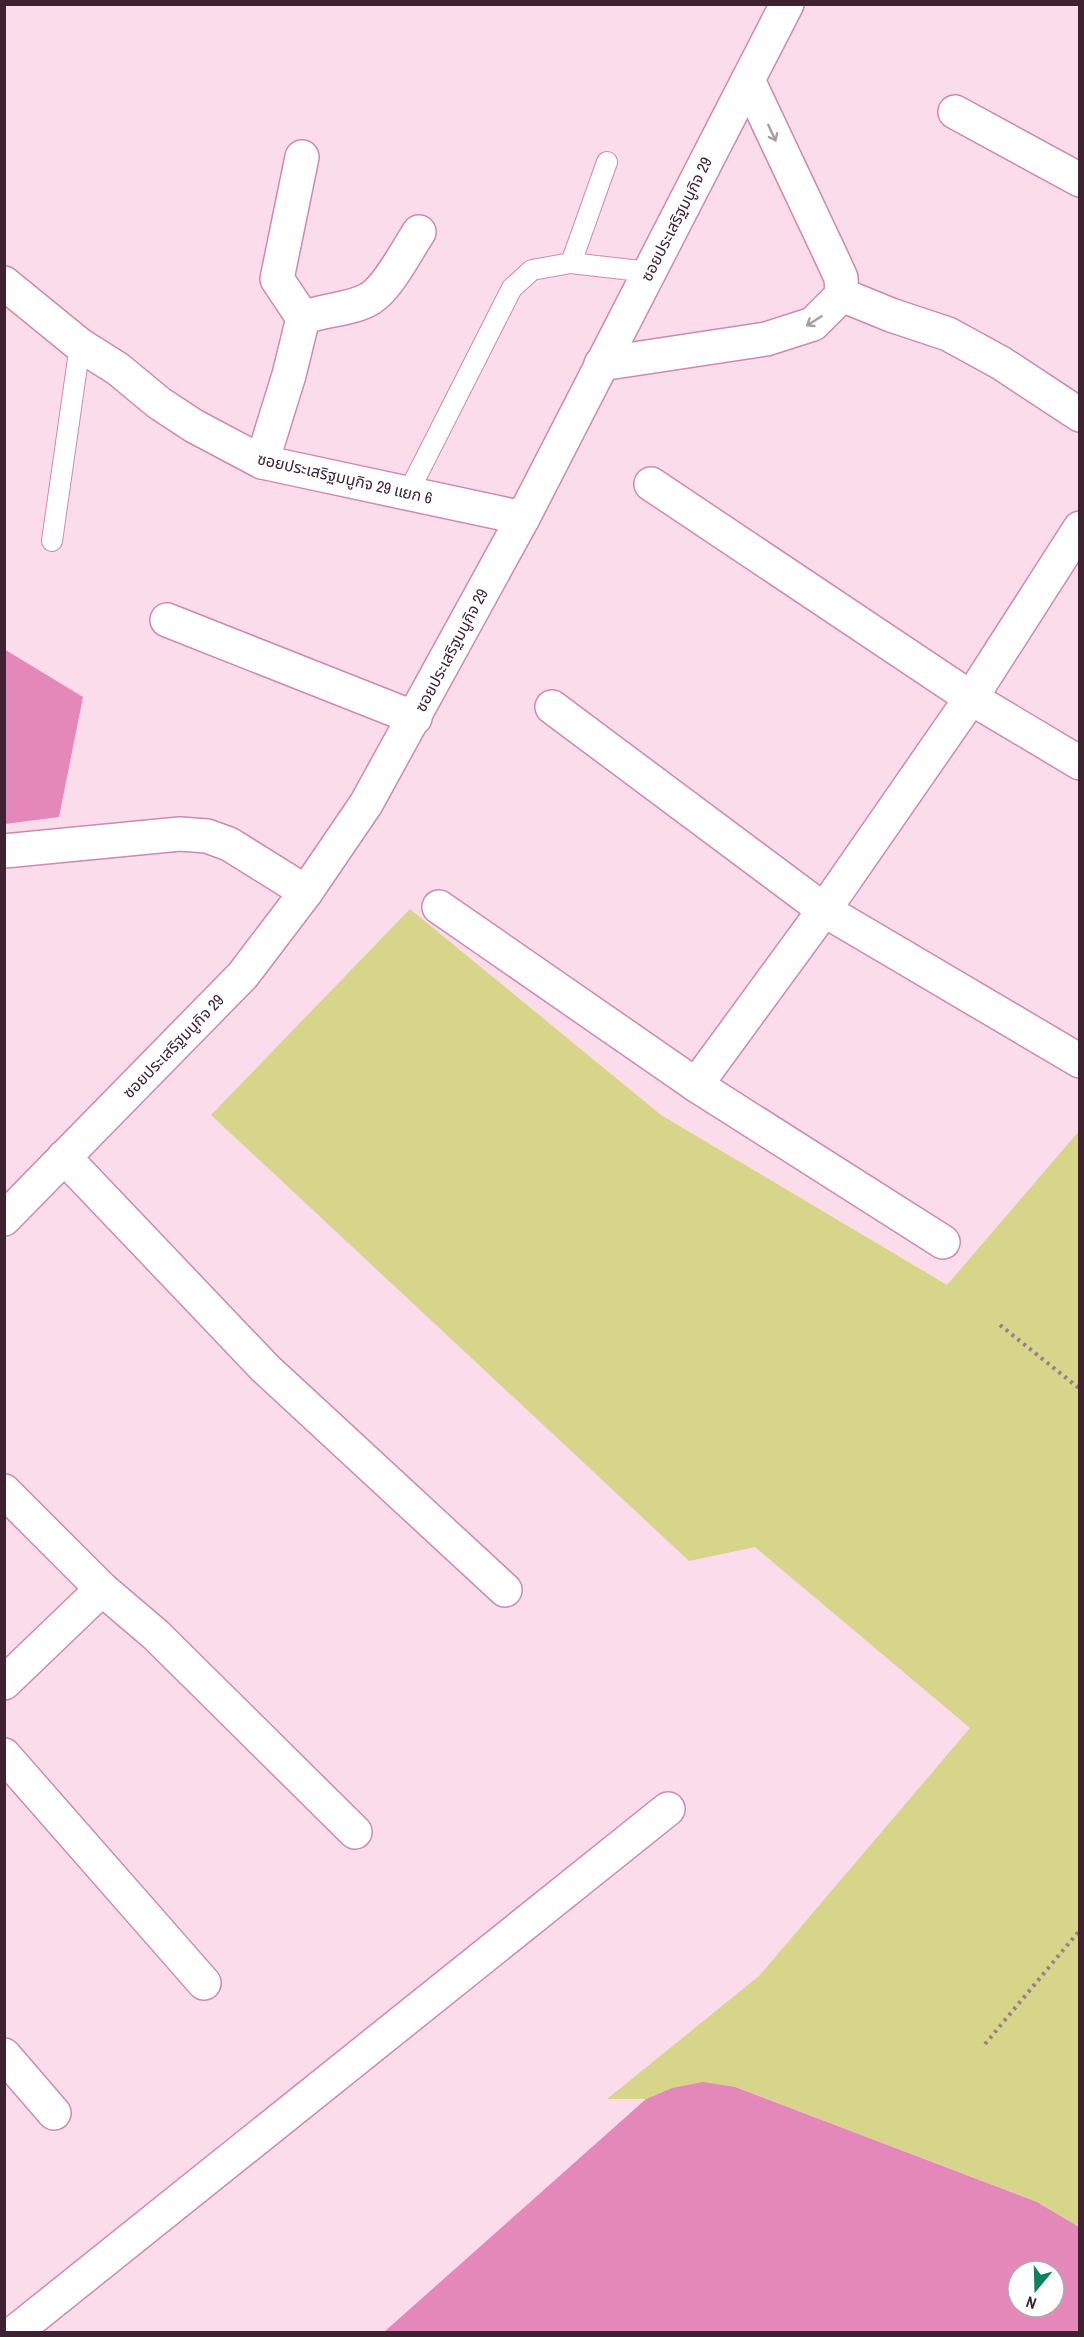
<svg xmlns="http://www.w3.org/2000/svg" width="1084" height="2337" viewBox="0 0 1084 2337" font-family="'Archivo Narrow','Noto Sans Thai',sans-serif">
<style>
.green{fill:#d7d58a}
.water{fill:#e488ba;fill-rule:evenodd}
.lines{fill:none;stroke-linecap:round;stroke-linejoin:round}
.service-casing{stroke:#d188af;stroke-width:22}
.minor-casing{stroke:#d188af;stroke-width:36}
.tertiary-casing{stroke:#d188af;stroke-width:36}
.path{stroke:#9c7e8d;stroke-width:4;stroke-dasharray:3 4.5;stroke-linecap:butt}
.service{stroke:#fff;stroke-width:20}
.minor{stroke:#fff;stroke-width:33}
.tertiary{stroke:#fff;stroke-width:33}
.oneway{stroke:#a99ca3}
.labels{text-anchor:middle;stroke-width:6;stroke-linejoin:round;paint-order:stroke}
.street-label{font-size:16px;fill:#3f2232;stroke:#fff}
</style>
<rect width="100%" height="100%" fill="#fbdceb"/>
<polygon class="green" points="410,909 661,1115 947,1285 1079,1131 1079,2227 1037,2202 735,2087 672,2088 646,2099 607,2099 759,1976 970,1728 755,1547 689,1561 211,1115"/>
<g class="water">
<polygon points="4,649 83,697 59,817 5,824"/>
<path d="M703,2082L735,2087L1037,2202L1079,2227V2332H384L646,2099L672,2088ZM1018,2271H1054V2307H1018Z"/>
</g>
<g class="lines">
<g class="service-casing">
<g id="service">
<polyline points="571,263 607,162"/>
<polyline points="408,493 512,288 532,270 571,263 649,272"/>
<polyline points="52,541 80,345"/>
</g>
</g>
<g class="minor-casing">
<g id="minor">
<polyline points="955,112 1080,180"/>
<polyline points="302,157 277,279 303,318"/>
<polyline points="4,283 80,345 118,369 159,403 194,426 262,462 523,518"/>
<polyline points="842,295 891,315 948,334 1001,363 1080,415"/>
<polyline points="601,364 766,339 813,324 842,295 841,278 831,256 748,80"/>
<path d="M262,462L289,375L303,318C325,309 352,310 371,298C389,286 407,250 419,232"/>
<polyline points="651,484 971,698 1080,763"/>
<polyline points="167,620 415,718"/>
<polyline points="552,707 824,910 1080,1061"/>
<polyline points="4,851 180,834 207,836 229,844 306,892"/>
<polyline points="439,907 696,1085 943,1242"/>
<polyline points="696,1085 824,910 971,698 1080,528"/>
<polyline points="64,1157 265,1368 505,1590"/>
<polyline points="4,1491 102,1589 156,1635 355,1832"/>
<polyline points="4,1683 102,1589"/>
<polyline points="4,1755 204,1983"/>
<polyline points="4,2055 54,2113"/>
<polyline points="15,2332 668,1809"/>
</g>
</g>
<g class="tertiary-casing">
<polyline id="tertiary" points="4,1219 243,975 306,892 366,804 523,518 787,4"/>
</g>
<g class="path">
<polyline points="1000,1325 1080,1389"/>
<polyline points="985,2044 1080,1930"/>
</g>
<use href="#service" class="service"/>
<use href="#minor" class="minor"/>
<use href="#tertiary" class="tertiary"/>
</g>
<defs><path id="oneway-shaft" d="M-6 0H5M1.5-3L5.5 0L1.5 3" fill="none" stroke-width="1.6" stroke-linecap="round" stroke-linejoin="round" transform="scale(1.5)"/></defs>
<g class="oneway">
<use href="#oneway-shaft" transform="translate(772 133) rotate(65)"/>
<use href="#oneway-shaft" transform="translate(814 321) rotate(148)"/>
</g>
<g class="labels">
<g class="street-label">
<text transform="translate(676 219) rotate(-63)" y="6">ซอยประเสริฐมนูกิจ 29</text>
<text transform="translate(345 478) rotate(13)" y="6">ซอยประเสริฐมนูกิจ 29 แยก 6</text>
<text transform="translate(451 650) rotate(-62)" y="6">ซอยประเสริฐมนูกิจ 29</text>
<text transform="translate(173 1046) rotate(-46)" y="6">ซอยประเสริฐมนูกิจ 29</text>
</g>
</g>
<rect width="1084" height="2337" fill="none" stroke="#3f2232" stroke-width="12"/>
<g transform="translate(1036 2289) rotate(199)"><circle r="28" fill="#ffffff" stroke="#b2a7ad" stroke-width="1.5"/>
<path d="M0-4.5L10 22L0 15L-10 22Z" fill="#0b8160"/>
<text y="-9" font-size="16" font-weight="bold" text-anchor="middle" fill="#3f2232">N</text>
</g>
</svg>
